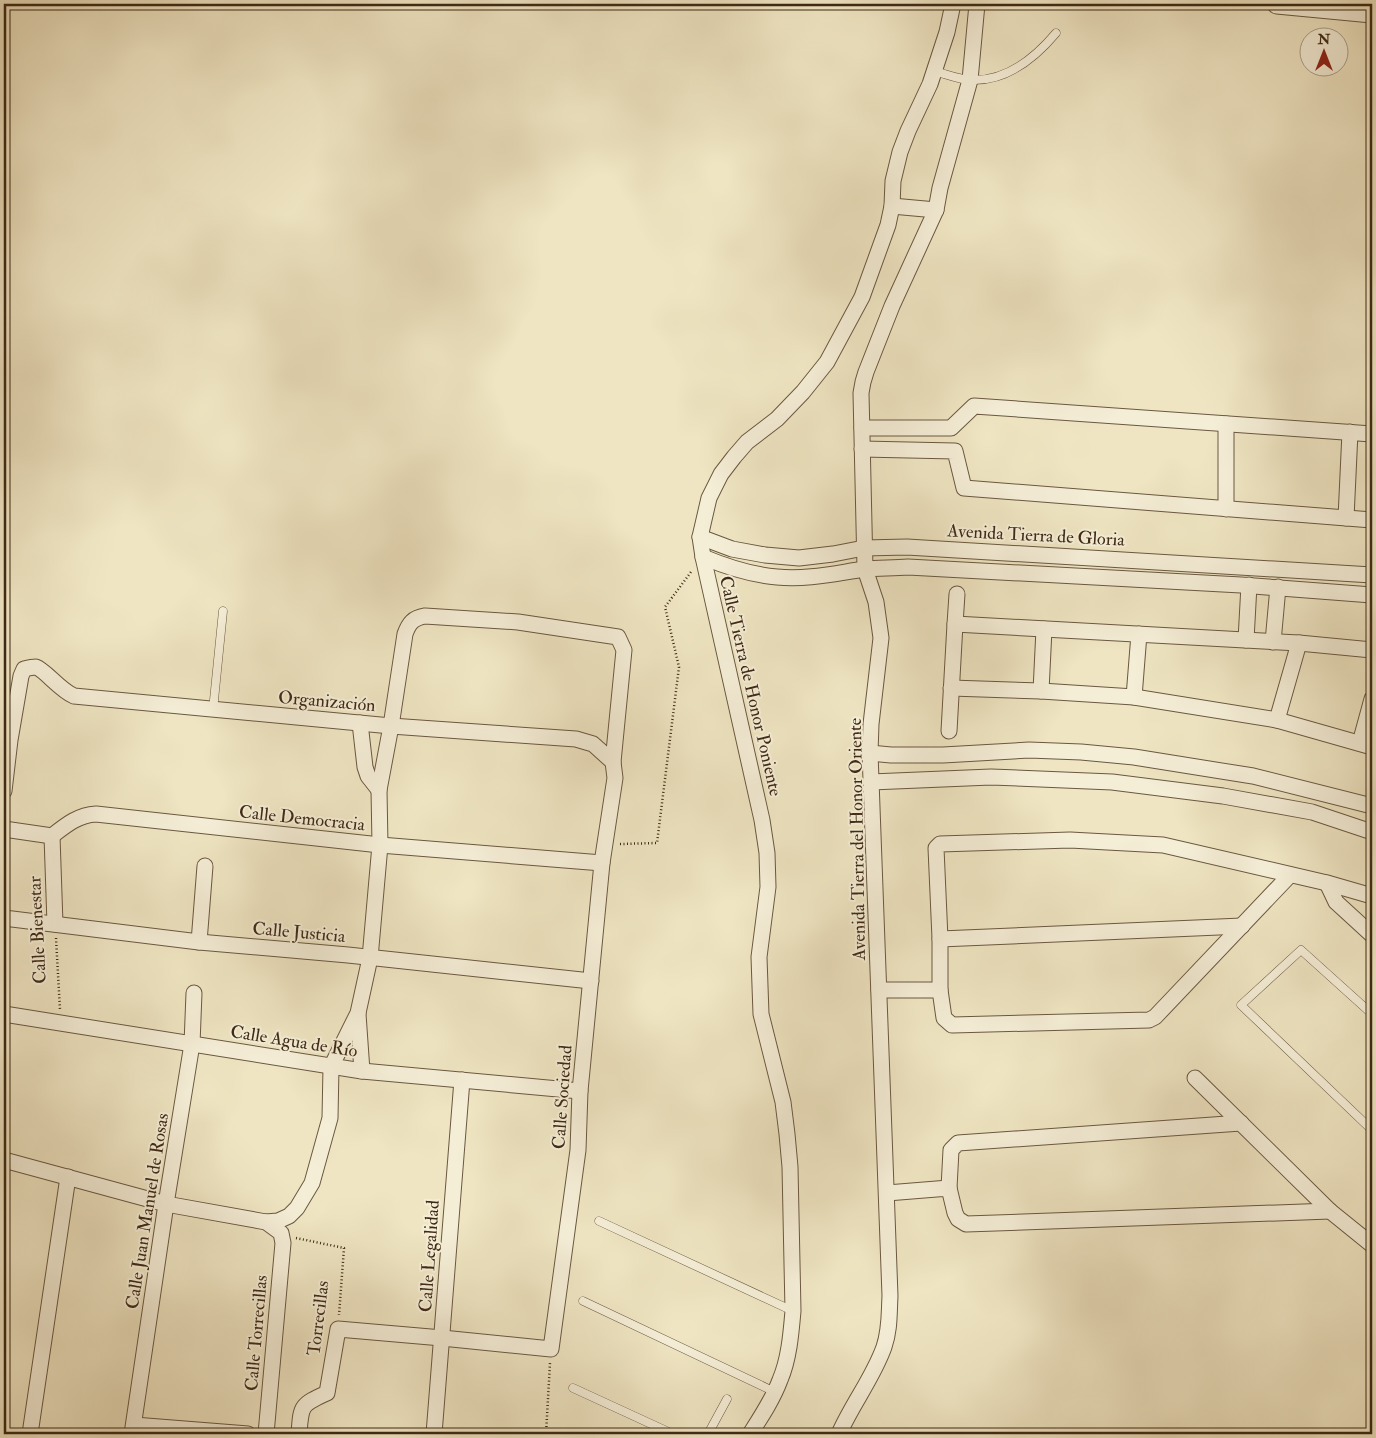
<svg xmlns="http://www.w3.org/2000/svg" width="1376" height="1438" viewBox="0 0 1376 1438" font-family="'IM FELL Double Pica',serif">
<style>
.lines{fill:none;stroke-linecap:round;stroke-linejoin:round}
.service-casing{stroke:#6a5840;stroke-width:9}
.minor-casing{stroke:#6a5840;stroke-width:17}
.tertiary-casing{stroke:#6a5840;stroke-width:21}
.path{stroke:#3e2915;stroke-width:2.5;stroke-dasharray:1 2.5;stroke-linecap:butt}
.service{stroke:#f5eed7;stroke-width:8}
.minor{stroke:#f5eed7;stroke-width:15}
.tertiary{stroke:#f5eed7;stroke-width:19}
.labels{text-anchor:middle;stroke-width:4;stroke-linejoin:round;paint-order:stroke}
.street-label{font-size:18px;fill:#3e2915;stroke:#f5eed7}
</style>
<rect width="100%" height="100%" fill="#efe5c2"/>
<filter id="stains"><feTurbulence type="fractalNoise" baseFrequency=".004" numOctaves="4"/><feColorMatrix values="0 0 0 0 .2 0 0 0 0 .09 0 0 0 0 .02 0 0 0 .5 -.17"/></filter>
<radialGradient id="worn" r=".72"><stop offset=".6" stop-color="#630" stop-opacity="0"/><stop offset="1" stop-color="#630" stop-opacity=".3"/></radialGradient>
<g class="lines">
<g class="service-casing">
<g id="service">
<path d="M934,71C946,74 960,80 972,80C1007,81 1035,58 1056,33"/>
<polyline points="213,710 223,611"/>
<polyline points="1372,1014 1301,950 1241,1005 1372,1130"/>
<polyline points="599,1221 793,1311"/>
<polyline points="583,1301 775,1392"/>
<polyline points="573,1388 673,1434"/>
<polyline points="708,1434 727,1399"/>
</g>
</g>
<g class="minor-casing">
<g id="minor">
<polyline points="892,206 936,210"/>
<polyline points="1226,424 1226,509"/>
<polyline points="862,428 951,428 974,406 1372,434"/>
<polyline points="862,449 955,451 964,488 1372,520"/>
<polyline points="1346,518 1350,432"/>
<polyline points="700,537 732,549 765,555 799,558 833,554 864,548 907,547 1372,575"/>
<path d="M703,557C727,567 751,575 777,577C807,580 836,573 865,569C879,568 894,568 908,567L1241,585L1372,595"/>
<polyline points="955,624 957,594"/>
<polyline points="1246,640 1249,585"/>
<polyline points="1273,642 1278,587"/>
<polyline points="951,688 1041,691 1134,697 1277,720 1372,747"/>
<polyline points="1041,691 1044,629"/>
<polyline points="1134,697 1139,634"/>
<polyline points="1277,720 1299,643"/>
<polyline points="360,723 365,767 368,776 379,790"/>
<polyline points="949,731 955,624 1299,643 1372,650"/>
<polyline points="1360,743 1372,699"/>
<polyline points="870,753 891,755 943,755 1029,750 1081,752 1134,757 1253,776 1372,806"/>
<polyline points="871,782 991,777 1112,782 1223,796 1312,812 1372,832"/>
<path d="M4,791L10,740L21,676L24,669C28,668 32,667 36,667C45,670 60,690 74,696L391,726L576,739L593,744L613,762"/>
<path d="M4,829L52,836C66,825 78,815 96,814L380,845L602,863"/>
<polyline points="52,836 55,924"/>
<polyline points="1327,883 1336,902 1372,935"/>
<polyline points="4,918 199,942 348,955 591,981"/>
<polyline points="940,939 1242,926"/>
<polyline points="199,942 205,866"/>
<polyline points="879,990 940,990 944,1018 952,1025 1149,1020 1155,1017 1290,875"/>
<polyline points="940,990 940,939 936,848 940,844 1070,840 1163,845 1327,883 1372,896"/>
<polyline points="4,1014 362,1071 580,1091"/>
<polyline points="358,1014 362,1071"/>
<polyline points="1195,1078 1330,1211 1372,1245"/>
<polyline points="4,1160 166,1204 266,1222 281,1233 283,1243 266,1434"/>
<polyline points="949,1188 951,1150 958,1143 1241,1123"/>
<polyline points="887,1193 949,1188 955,1213 958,1219 966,1224 1330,1211"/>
<path d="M266,1222L278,1221L289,1216L297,1208L312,1183L330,1118L331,1067L358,1013L370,958L380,845L379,790L391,726L405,634C409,623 413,618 425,616L518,622L618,637L624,650L613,762L615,778L602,863L580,1091L578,1150L551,1349L442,1338L338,1329L327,1393C300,1405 301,1406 299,1434"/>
<polyline points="134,1425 248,1434"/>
<polyline points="30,1434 68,1177"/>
<polyline points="132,1434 166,1204 192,1044 194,993"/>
<polyline points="434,1434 462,1080"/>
<path d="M750,1434C761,1417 773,1399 780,1380C789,1359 791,1334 793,1311L790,1167L787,1134L783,1102L761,1014L760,986L759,957L768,887L767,853L762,820L703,557L700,537L709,498L721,474L734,457L747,442L777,419L803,392L827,362L862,297L888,225L892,206L893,181L900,152L908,131L930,84L947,32L953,4"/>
<path d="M839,1434C852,1404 873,1378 884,1347C890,1330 889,1313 890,1296L870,753L871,724L881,638L876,602L865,569L861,393L863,382L866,372L892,306L936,210L940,188L970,80L977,4"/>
</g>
</g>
<g class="tertiary-casing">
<polyline id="tertiary" points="1277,4 1372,13"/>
</g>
<g class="path">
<polyline points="1214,4 1262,9"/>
<polyline points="620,844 657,843 679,667 665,607 691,572"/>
<polyline points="56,938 60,1010"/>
<polyline points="296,1238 344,1248 339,1315"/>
<polyline points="546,1434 550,1363"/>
</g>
<use href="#service" class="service"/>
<use href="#minor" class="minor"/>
<use href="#tertiary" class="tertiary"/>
</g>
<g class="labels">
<g class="street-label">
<text transform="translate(1036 535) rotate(3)" y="6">Avenida Tierra de Gloria</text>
<text transform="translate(751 686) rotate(77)" y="6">Calle Tierra de Honor Poniente</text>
<text transform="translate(327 701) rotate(5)" y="6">Organización</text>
<text transform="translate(302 818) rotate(6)" y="6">Calle Democracia</text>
<text transform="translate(857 839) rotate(-91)" y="6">Avenida Tierra del Honor Oriente</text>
<text transform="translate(37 930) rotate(-93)" y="6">Calle Bienestar</text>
<text transform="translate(299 932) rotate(5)" y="6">Calle Justicia</text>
<text transform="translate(294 1041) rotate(9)" y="6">Calle Agua de Río</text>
<text transform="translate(562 1097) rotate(-86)" y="6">Calle Sociedad</text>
<text transform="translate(147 1211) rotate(-81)" y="6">Calle Juan Manuel de Rosas</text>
<text transform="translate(429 1256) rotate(-86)" y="6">Calle Legalidad</text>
<text transform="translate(318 1318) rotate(-83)" y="6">Torrecillas</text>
<text transform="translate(256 1333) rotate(-85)" y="6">Calle Torrecillas</text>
</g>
</g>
<rect width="1376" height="1438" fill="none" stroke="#efe5c2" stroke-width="20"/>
<rect x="5" y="5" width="1366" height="1428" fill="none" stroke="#3e2915" stroke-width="2.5"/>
<rect x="10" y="10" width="1356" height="1418" fill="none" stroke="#3e2915"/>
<g transform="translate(1324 52)"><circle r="24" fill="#f5eed7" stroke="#ac9f89"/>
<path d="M0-4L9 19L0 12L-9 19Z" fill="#8f2418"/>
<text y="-8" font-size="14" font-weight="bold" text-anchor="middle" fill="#3e2915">N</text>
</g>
<rect width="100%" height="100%" filter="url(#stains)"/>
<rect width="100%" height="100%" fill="url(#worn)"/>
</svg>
